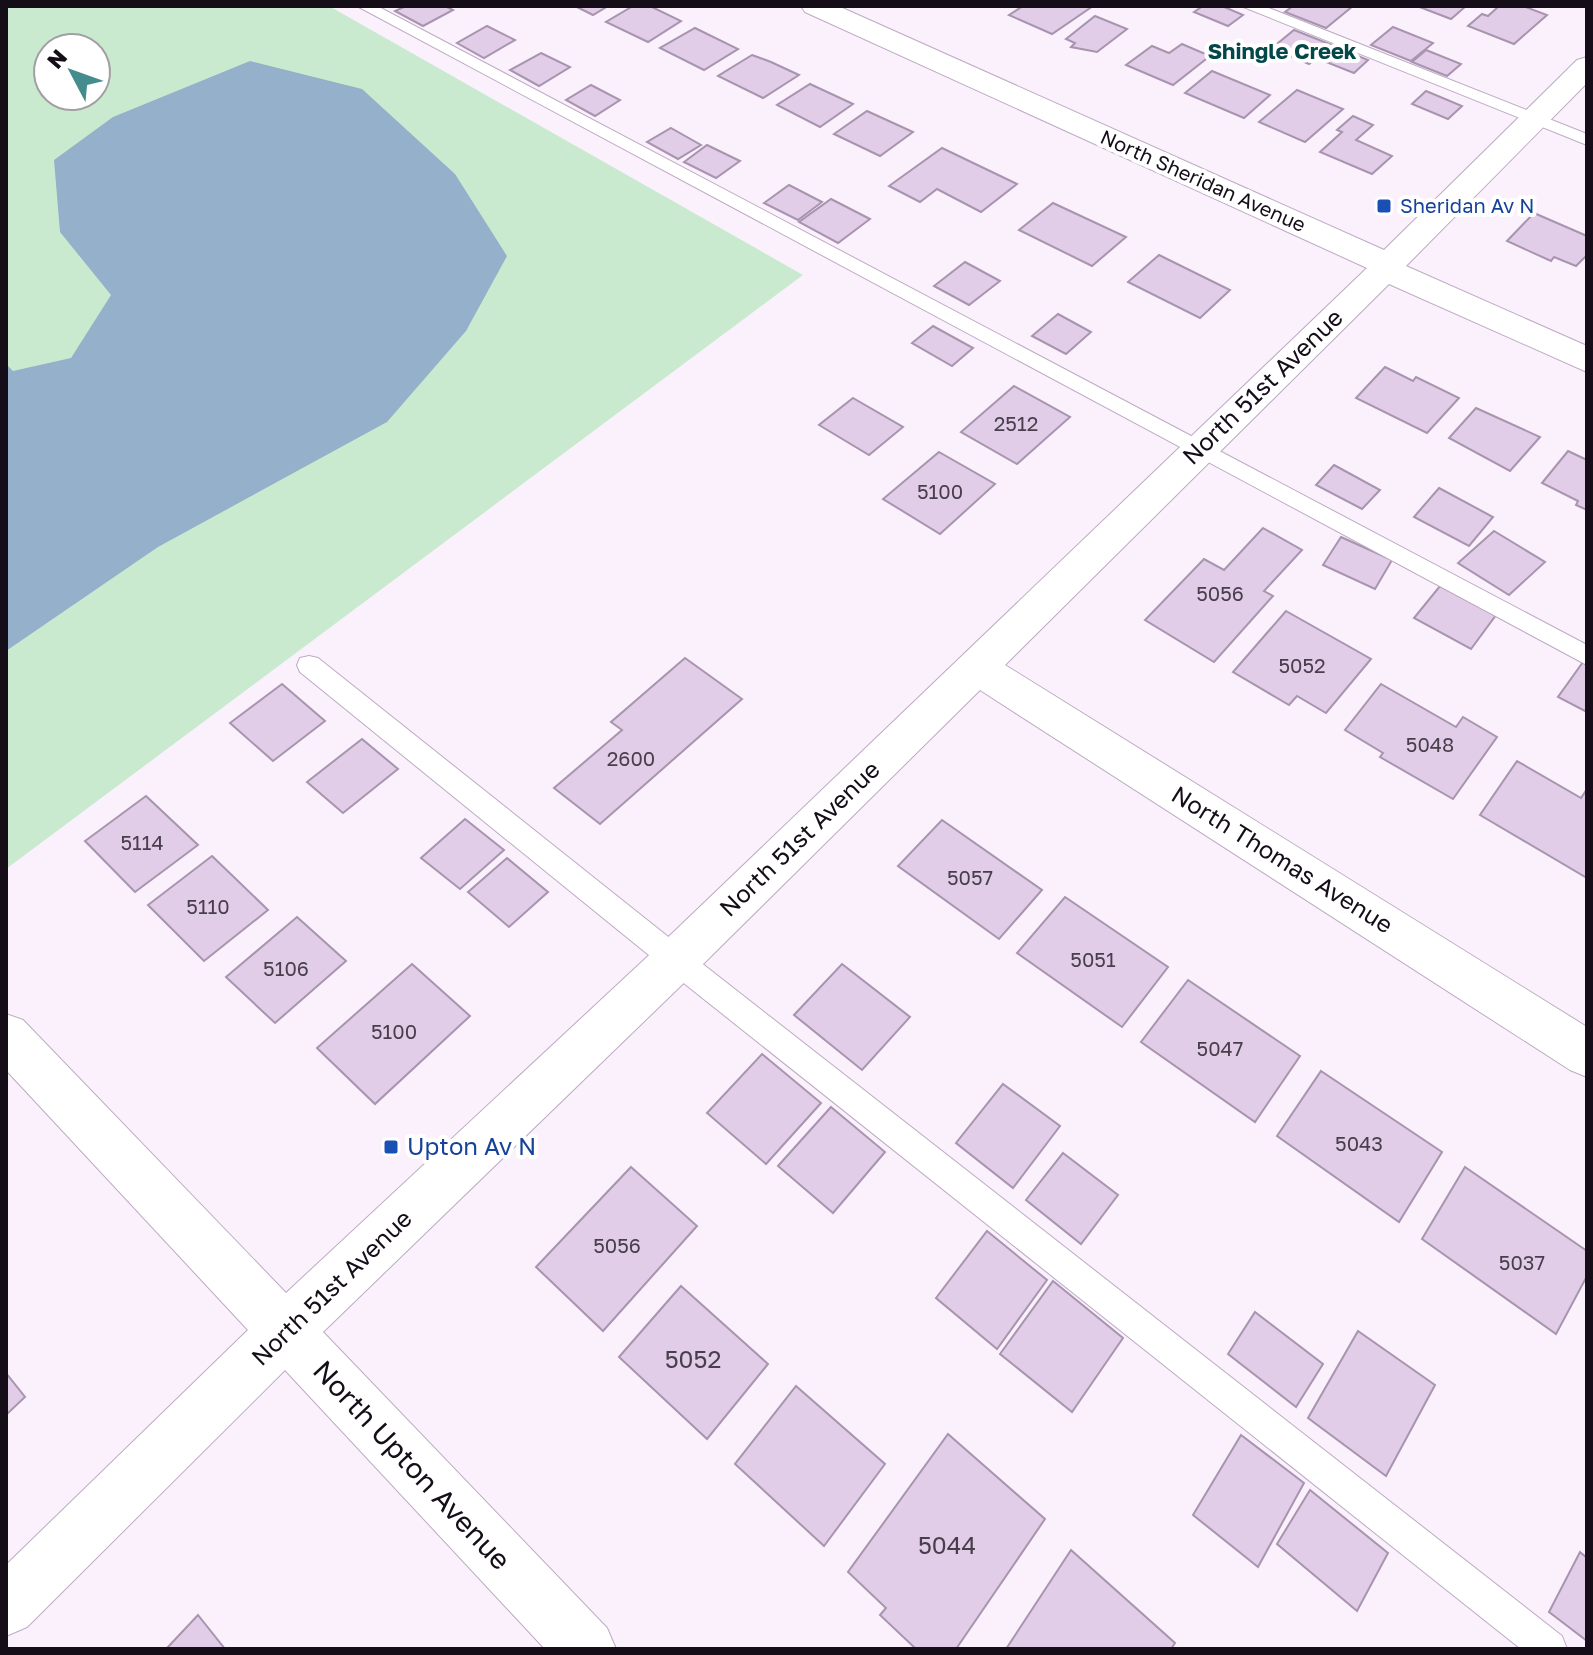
<svg xmlns="http://www.w3.org/2000/svg" width="1593" height="1655" viewBox="0 0 1593 1655" font-family="'Golos Text',sans-serif">
<style>
.green{fill:#caeacf;fill-rule:evenodd}
.water{fill:#94b0ca}
.building{fill:#e2cde8;stroke:#a894ae;stroke-width:2}
.lines{fill:none;stroke-linecap:round;stroke-linejoin:round}
.lane-casing{stroke:#beaac4;stroke-width:2}
.street-casing{stroke:#beaac4;stroke-width:2}
.lane{fill:#fff;fill-rule:evenodd}
.street{fill:#fff;fill-rule:evenodd}
.transit-dot{fill:#1a4fb4;stroke:#fff;stroke-width:3}
.labels{text-anchor:middle;stroke-width:8;stroke-linejoin:round;paint-order:stroke}
.far-street-label{font-size:20px;fill:#150e18;stroke:#fff}
.far-transit-label{font-size:20px;fill:#164399;stroke:#fff;text-anchor:start}
.number-label{font-size:20px;fill:#483e4c}
.far-neighbourhood-label{font-size:22px;font-weight:bold;fill:#044749;stroke:#fff}
.street-label{font-size:24px;fill:#150e18;stroke:#fff}
.transit-label{font-size:24px;fill:#164399;stroke:#fff;text-anchor:start}
.near-number-label{font-size:24px;fill:#483e4c}
.near-street-label{font-size:28px;fill:#150e18;stroke:#fff}
</style>
<rect width="100%" height="100%" fill="#faf1fc"/>
<path class="green" d="M6,6H329L803,275L6,869ZM48,48H96V96H48Z"/>
<polygon class="water" points="250,61 362,89 455,174 507,256 466,331 387,422 158,547 6,651 6,364 13,371 71,358 111,295 60,232 54,160 113,117"/>
<g class="building">
<polygon points="406,6 445,6 453,10 423,26 395,11"/>
<polygon points="575,6 608,6 593,15"/>
<polygon points="633,6 650,6 681,21 648,42 606,22"/>
<polygon points="1023,6 1093,6 1052,34 1009,15"/>
<polygon points="1203,6 1222,6 1243,15 1228,26 1194,12"/>
<polygon points="1293,6 1353,6 1326,28 1285,12"/>
<polygon points="1417,6 1466,6 1451,19"/>
<polygon points="1499,6 1523,6 1547,15 1514,44 1468,26 1482,14 1488,16"/>
<polygon points="1095,16 1127,29 1097,52 1071,47 1075,43 1066,39"/>
<polygon points="487,26 515,40 484,58 457,43"/>
<polygon points="1393,27 1433,43 1411,61 1371,45"/>
<polygon points="695,28 738,49 704,70 660,48"/>
<polygon points="1294,30 1332,45 1309,64 1272,48"/>
<polygon points="1182,44 1210,56 1173,85 1126,65 1152,46 1169,53"/>
<polygon points="1336,47 1368,60 1354,73 1321,60"/>
<polygon points="1426,50 1461,64 1447,76 1412,62"/>
<polygon points="541,53 570,67 539,86 510,70"/>
<polygon points="752,55 771,62 799,75 763,98 718,76"/>
<polygon points="1212,71 1270,95 1244,118 1185,93"/>
<polygon points="810,84 853,104 820,127 777,105"/>
<polygon points="591,85 620,100 595,116 566,100"/>
<polygon points="1297,90 1343,109 1305,142 1259,122"/>
<polygon points="1426,91 1462,106 1448,119 1412,104"/>
<polygon points="867,111 913,132 880,156 834,134"/>
<polygon points="1353,116 1373,125 1356,140 1392,156 1372,174 1320,152 1342,132 1337,130"/>
<polygon points="671,128 701,145 678,159 647,142"/>
<polygon points="707,145 740,161 716,178 684,162"/>
<polygon points="942,148 1017,184 981,212 937,189 920,202 889,186"/>
<polygon points="789,185 822,202 798,220 764,203"/>
<polygon points="831,199 870,219 838,243 799,222"/>
<polygon points="1053,203 1126,237 1092,266 1019,230"/>
<polygon points="1534,213 1587,236 1587,255 1576,266 1554,257 1551,261 1507,241"/>
<polygon points="1159,255 1230,290 1200,318 1128,282"/>
<polygon points="965,262 1000,281 969,305 934,286"/>
<polygon points="1058,314 1091,332 1066,354 1032,336"/>
<polygon points="933,326 973,348 952,366 912,343"/>
<polygon points="1385,367 1413,381 1416,377 1459,398 1427,433 1356,398"/>
<polygon points="1014,386 1070,417 1017,464 961,432"/>
<polygon points="853,398 903,427 869,455 819,425"/>
<polygon points="1476,408 1540,437 1510,471 1449,438"/>
<polygon points="1568,451 1587,460 1587,510 1576,505 1578,501 1542,483"/>
<polygon points="939,452 995,484 940,534 883,499"/>
<polygon points="1334,465 1380,490 1362,509 1316,485"/>
<polygon points="1439,488 1493,517 1469,546 1414,517"/>
<polygon points="1263,528 1302,550 1264,591 1273,596 1214,662 1145,620 1204,559 1224,570"/>
<polygon points="1494,531 1545,562 1509,595 1458,563"/>
<polygon points="1341,537 1392,560 1375,589 1323,565"/>
<polygon points="1440,586 1496,615 1471,649 1414,618"/>
<polygon points="1286,611 1371,659 1326,713 1297,696 1289,705 1233,672"/>
<polygon points="685,658 742,699 600,824 554,788 622,730 611,722"/>
<polygon points="1583,662 1587,664 1587,712 1558,697"/>
<polygon points="282,684 325,721 273,761 230,723"/>
<polygon points="1381,684 1456,727 1463,717 1497,737 1453,799 1380,757 1383,753 1345,730"/>
<polygon points="362,739 398,769 343,813 307,782"/>
<polygon points="1517,761 1581,798 1587,789 1587,878 1480,815"/>
<polygon points="146,796 198,845 135,892 85,841"/>
<polygon points="465,819 504,850 460,889 421,858"/>
<polygon points="942,820 1042,890 999,939 898,866"/>
<polygon points="212,856 268,910 204,961 148,905"/>
<polygon points="507,858 548,892 509,927 468,892"/>
<polygon points="1065,897 1168,967 1122,1027 1017,953"/>
<polygon points="297,917 346,961 275,1023 226,977"/>
<polygon points="412,964 470,1016 375,1104 317,1048"/>
<polygon points="842,964 910,1017 862,1070 794,1015"/>
<polygon points="1188,980 1300,1056 1255,1122 1141,1042"/>
<polygon points="762,1054 821,1103 766,1164 707,1113"/>
<polygon points="1321,1071 1442,1152 1399,1222 1277,1136"/>
<polygon points="1003,1084 1060,1126 1013,1188 956,1143"/>
<polygon points="831,1107 885,1152 833,1213 778,1166"/>
<polygon points="1063,1153 1118,1195 1081,1244 1026,1200"/>
<polygon points="631,1167 697,1226 603,1331 536,1267"/>
<polygon points="1465,1167 1587,1251 1587,1276 1556,1334 1422,1239"/>
<polygon points="987,1231 1047,1280 997,1349 936,1298"/>
<polygon points="1053,1281 1123,1338 1072,1412 1000,1354"/>
<polygon points="681,1286 768,1364 707,1439 619,1357"/>
<polygon points="1255,1312 1323,1364 1296,1407 1228,1354"/>
<polygon points="1358,1331 1435,1385 1386,1476 1308,1418"/>
<polygon points="6,1373 25,1397 6,1415"/>
<polygon points="796,1386 885,1464 824,1546 735,1464"/>
<polygon points="948,1434 1045,1519 956,1649 916,1649 880,1615 886,1608 848,1572"/>
<polygon points="1241,1435 1304,1483 1258,1567 1193,1515"/>
<polygon points="1310,1490 1388,1553 1357,1611 1277,1544"/>
<polygon points="1071,1550 1175,1643 1171,1649 1006,1649"/>
<polygon points="1580,1552 1587,1558 1587,1641 1549,1612"/>
<polygon points="198,1615 225,1649 166,1649"/>
</g>
<g class="lines">
<g class="lane-casing">
<g id="lane">
<polygon points="357,6 377,6 1587,645 1587,665"/>
<polygon points="1241,6 1264,6 1587,134 1587,145"/>
<polygon points="309,656 318,658 686,951 1562,1636 1567,1649 1521,1649 666,969 300,672 297,665 300,658"/>
</g>
</g>
<g class="street-casing">
<polygon id="street" points="801,6 838,6 1384,250 1577,60 1587,57 1587,83 1406,266 1587,346 1587,372 1389,284 1005,665 1587,1027 1587,1077 1570,1070 980,690 692,975 323,1332 607,1628 616,1649 545,1649 285,1370 27,1627 6,1636 6,1565 248,1330 6,1070 6,1014 23,1020 286,1293 660,945 1367,268 805,12"/>
</g>
<use href="#lane" class="lane"/>
<use href="#street" class="street"/>
</g>
<g class="transit-dot">
<rect x="1376" y="198" width="16" height="16" rx="4"/>
<rect x="383" y="1139" width="16" height="16" rx="4"/>
</g>
<g class="labels">
<g class="far-street-label">
<text transform="translate(1203 181) rotate(24)" y="7">North Sheridan Avenue</text>
</g>
<g class="far-transit-label">
<text x="1400" y="213">Sheridan Av N</text>
</g>
<g class="number-label">
<text x="1016" y="431">2512</text>
<text x="940" y="499">5100</text>
<text x="1220" y="601">5056</text>
<text x="1302" y="673">5052</text>
<text x="1430" y="752">5048</text>
<text x="631" y="766">2600</text>
<text x="142" y="850">5114</text>
<text x="970" y="885">5057</text>
<text x="208" y="914">5110</text>
<text x="1093" y="967">5051</text>
<text x="286" y="976">5106</text>
<text x="394" y="1039">5100</text>
<text x="1220" y="1056">5047</text>
<text x="1359" y="1151">5043</text>
<text x="617" y="1253">5056</text>
<text x="1522" y="1270">5037</text>
</g>
<g class="far-neighbourhood-label">
<text x="1282" y="59">Shingle Creek</text>
</g>
<g class="street-label">
<text transform="translate(1263 387) rotate(-44)" y="8">North 51st Avenue</text>
<text transform="translate(800 839) rotate(-44)" y="8">North 51st Avenue</text>
<text transform="translate(1282 860) rotate(32)" y="8">North Thomas Avenue</text>
<text transform="translate(332 1288) rotate(-44)" y="8">North 51st Avenue</text>
</g>
<g class="transit-label">
<text x="407" y="1155">Upton Av N</text>
</g>
<g class="near-number-label">
<text x="693" y="1368">5052</text>
<text x="947" y="1554">5044</text>
</g>
<g class="near-street-label">
<text transform="translate(412 1465) rotate(47)" y="10">North Upton Avenue</text>
</g>
</g>
<rect width="1593" height="1655" fill="none" stroke="#150e18" stroke-width="16"/>
<g transform="translate(72 72) rotate(311)"><circle r="38" fill="#ffffff" stroke="#a19fa3" stroke-width="2"/>
<path d="M0-6L14 30L0 20L-14 30Z" fill="#448c8e"/>
<text y="-12" font-size="22" font-weight="bold" text-anchor="middle" fill="#150e18">N</text>
</g>
</svg>
